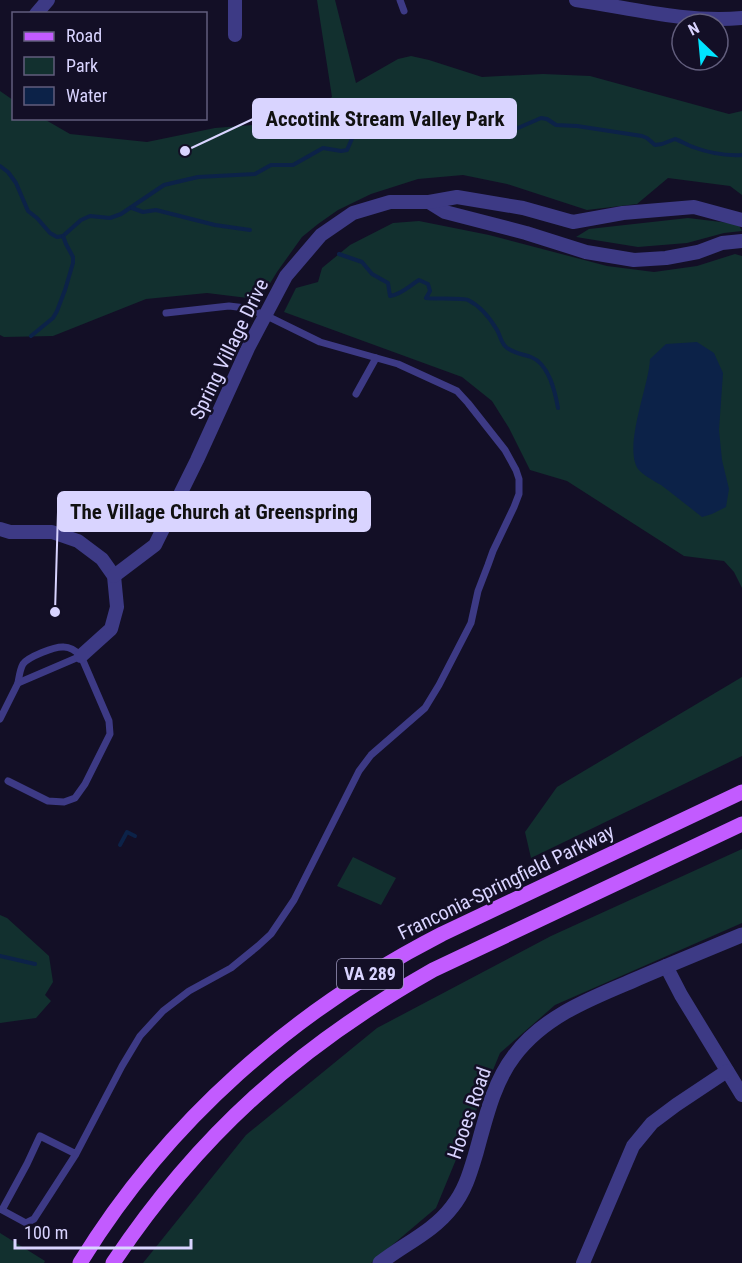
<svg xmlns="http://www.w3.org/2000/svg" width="742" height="1263" viewBox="0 0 742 1263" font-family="'Roboto Condensed',sans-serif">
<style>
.green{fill:#12302f}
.water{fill:#0c2248}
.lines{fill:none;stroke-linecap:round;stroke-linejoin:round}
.stream{stroke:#0c2248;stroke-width:4}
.service{stroke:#3d3a85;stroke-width:7}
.minor{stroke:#3d3a85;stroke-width:14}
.tertiary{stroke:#3d3a85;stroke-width:15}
.primary{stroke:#c25bff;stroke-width:15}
.labels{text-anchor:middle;stroke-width:5;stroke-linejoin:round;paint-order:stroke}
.shield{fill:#130f26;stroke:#9e99be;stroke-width:1.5}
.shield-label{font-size:18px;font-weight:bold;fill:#d9d4ff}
.street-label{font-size:20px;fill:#d9d4ff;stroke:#130f26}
.leader{fill:none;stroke:#d9d4ff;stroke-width:2}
.callout-dot{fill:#d9d4ff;stroke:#130f26;stroke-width:2}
.callout{fill:#d9d4ff;stroke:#d9d4ff;stroke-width:2}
.callout-label{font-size:21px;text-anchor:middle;font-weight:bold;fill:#111}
</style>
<rect width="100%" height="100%" fill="#130f26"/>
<g class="green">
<polygon points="317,0 335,0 356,83 398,59 411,56 429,60 482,77 543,74 590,76 729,114 742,111 742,195 730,186 668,178 637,204 587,210 507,184 463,175 418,179 371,194 338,210 318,224 302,237 277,272 264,293 256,299 207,293 146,299 53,336 4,337 0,335 0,91 13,100 14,118 44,119 70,134 147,142 215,128 288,122 332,97"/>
<polygon points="688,218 738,224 742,231 724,233 687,243 638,247 576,237 589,229"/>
<polygon points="419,221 489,235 607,266 654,272 697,266 735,254 742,256 742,588 734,572 724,561 684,556 567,481 530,470 509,428 492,401 462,377 284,312 296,288 318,282 322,268 350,245 393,223"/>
<polygon points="742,677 742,756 531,858 525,832 557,787"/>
<polygon points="742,849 742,923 555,1005 500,1053 436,1208 371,1263 143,1263 246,1135 377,1028 551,936"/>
<polygon points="353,857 396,878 381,905 337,886"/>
<polygon points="0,915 7,918 49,956 53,982 45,995 51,1001 36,1018 0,1023"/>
<polygon points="0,1233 45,1261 44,1263 0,1263"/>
</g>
<path class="water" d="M697,342L714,353L723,373L719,430L722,460L729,489L726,507L712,514L702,517C688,506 675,496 661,485C654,481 643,475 638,469C623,446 649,386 650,359L666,344Z"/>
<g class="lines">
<g class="stream">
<path d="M0,166L8,172L16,183L28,211L37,218L50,233L57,237L63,236L81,220L90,216L110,218L121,214L164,185L198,177L255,174L271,165H293L323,148L341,151L347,150L358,125L366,120L384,124H387C392,115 385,111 394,103L402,105L408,108L423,110L432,122L438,125L445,124L446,118L450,113L458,114L473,119L483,116L498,129L511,126L518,128L541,118L547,119L556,125L577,126L642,136L647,138L655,145L662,144L675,139C681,141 687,145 693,147C709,153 725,156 742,155"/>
<polyline points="132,208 143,212 156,210 215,225 250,230"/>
<path d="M339,254L362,262L372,274L388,283L390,296C402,294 409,286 419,280L428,284L430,291L426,298C435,299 463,298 468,300C480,306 490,318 497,330C500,335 501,342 505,346C511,353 523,354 531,357C549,364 555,391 558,408"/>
<polyline points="31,336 53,318 57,311 65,290 73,263 73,257 66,244 63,236"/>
<polyline points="120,845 127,832 135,836"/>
<polyline points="0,956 35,964"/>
</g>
<g class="service">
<polyline points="400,0 404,11"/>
<polyline points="356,394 376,358"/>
<path d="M18,683C19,677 20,669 23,664C28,657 55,646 64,647C71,647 76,651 81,656"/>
<polyline points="0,719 18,683 81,656 109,721 110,734 85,784 75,798 64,802 48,801 8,781"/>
<polyline points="76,1154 40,1136 27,1164 2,1210 26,1223 34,1219 76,1154 122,1066 140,1036 163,1011 189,991 231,968 258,946 271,934 294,900 359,771 371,755 425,708 439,685 471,623 478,591 488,565 493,551 514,507 519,494 519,479 516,470 505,450 468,403 457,391 398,364 320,342 265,315 246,308 229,306 166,313"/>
</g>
<g class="minor">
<polyline points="235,0 235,35"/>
<path d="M576,0C631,8 685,23 742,18"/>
<polyline points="36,14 48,0"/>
<polyline points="429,202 445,212 526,233 586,252 634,260 666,258 698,252 722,243 742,241"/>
<polyline points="0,529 10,532 52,532 78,541 102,559 114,576 117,607 111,629 81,656"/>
<polyline points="114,576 155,545 197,460 248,348 286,276 321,235 353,213 390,202 429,202 457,197 523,208 573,222 623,213 694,207 742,220"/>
<polyline points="666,966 681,995 742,1095"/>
<polyline points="583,1263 633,1146 652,1123 676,1105 727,1071"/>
</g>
<path class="tertiary" d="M380,1263C404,1244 433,1232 452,1207C465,1191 470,1173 476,1153C485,1121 493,1083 514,1056C543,1017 589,999 632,981C669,965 706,950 742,935"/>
<g class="primary">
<path d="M80,1263C167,1121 294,1010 442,934L742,792"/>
<path d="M113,1263C199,1134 299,1046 433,970L742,824"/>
</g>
</g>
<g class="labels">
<rect class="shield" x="337" y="959" width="66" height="30" rx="4.5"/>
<g class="shield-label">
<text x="370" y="980">VA 289</text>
</g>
<g class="street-label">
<text transform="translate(229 349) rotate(-64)" y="7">Spring Village Drive</text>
<text transform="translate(506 882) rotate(-26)" y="7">Franconia-Springfield Parkway</text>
<text transform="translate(469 1113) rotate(-71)" y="7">Hooes Road</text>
</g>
</g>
<path class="leader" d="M185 151L253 119M55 612L58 512"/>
<g class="callout-dot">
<circle cx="185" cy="151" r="6"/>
<circle cx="55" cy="612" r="6"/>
</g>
<g class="callout">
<rect x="253" y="99" width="263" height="39" rx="6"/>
<rect x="58" y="492" width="312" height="39" rx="6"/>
</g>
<g class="callout-label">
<text x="385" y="126">Accotink Stream Valley Park</text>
<text x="214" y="519">The Village Church at Greenspring</text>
</g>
<rect x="12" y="12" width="195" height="108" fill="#130f26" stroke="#625e7d" stroke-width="1.5"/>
<rect x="24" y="32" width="30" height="9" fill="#c25bff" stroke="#625e7d" stroke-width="1.5"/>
<text x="66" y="42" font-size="18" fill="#d9d4ff">Road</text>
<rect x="24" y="57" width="30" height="18" fill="#12302f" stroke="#625e7d" stroke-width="1.5"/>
<text x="66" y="72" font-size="18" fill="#d9d4ff">Park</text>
<rect x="24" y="87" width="30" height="18" fill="#0c2248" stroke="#625e7d" stroke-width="1.5"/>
<text x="66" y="102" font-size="18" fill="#d9d4ff">Water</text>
<g transform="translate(700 42) rotate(334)"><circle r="28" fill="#130f26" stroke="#625e7d" stroke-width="1.5"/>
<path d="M0-4.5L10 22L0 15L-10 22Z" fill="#00e5ff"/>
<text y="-9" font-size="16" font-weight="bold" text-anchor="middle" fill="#d9d4ff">N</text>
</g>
<path d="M15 1239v9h176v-9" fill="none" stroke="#d9d4ff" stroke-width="3"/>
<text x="24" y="1239" font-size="18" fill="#d9d4ff" stroke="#130f26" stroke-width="4.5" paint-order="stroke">100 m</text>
</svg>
